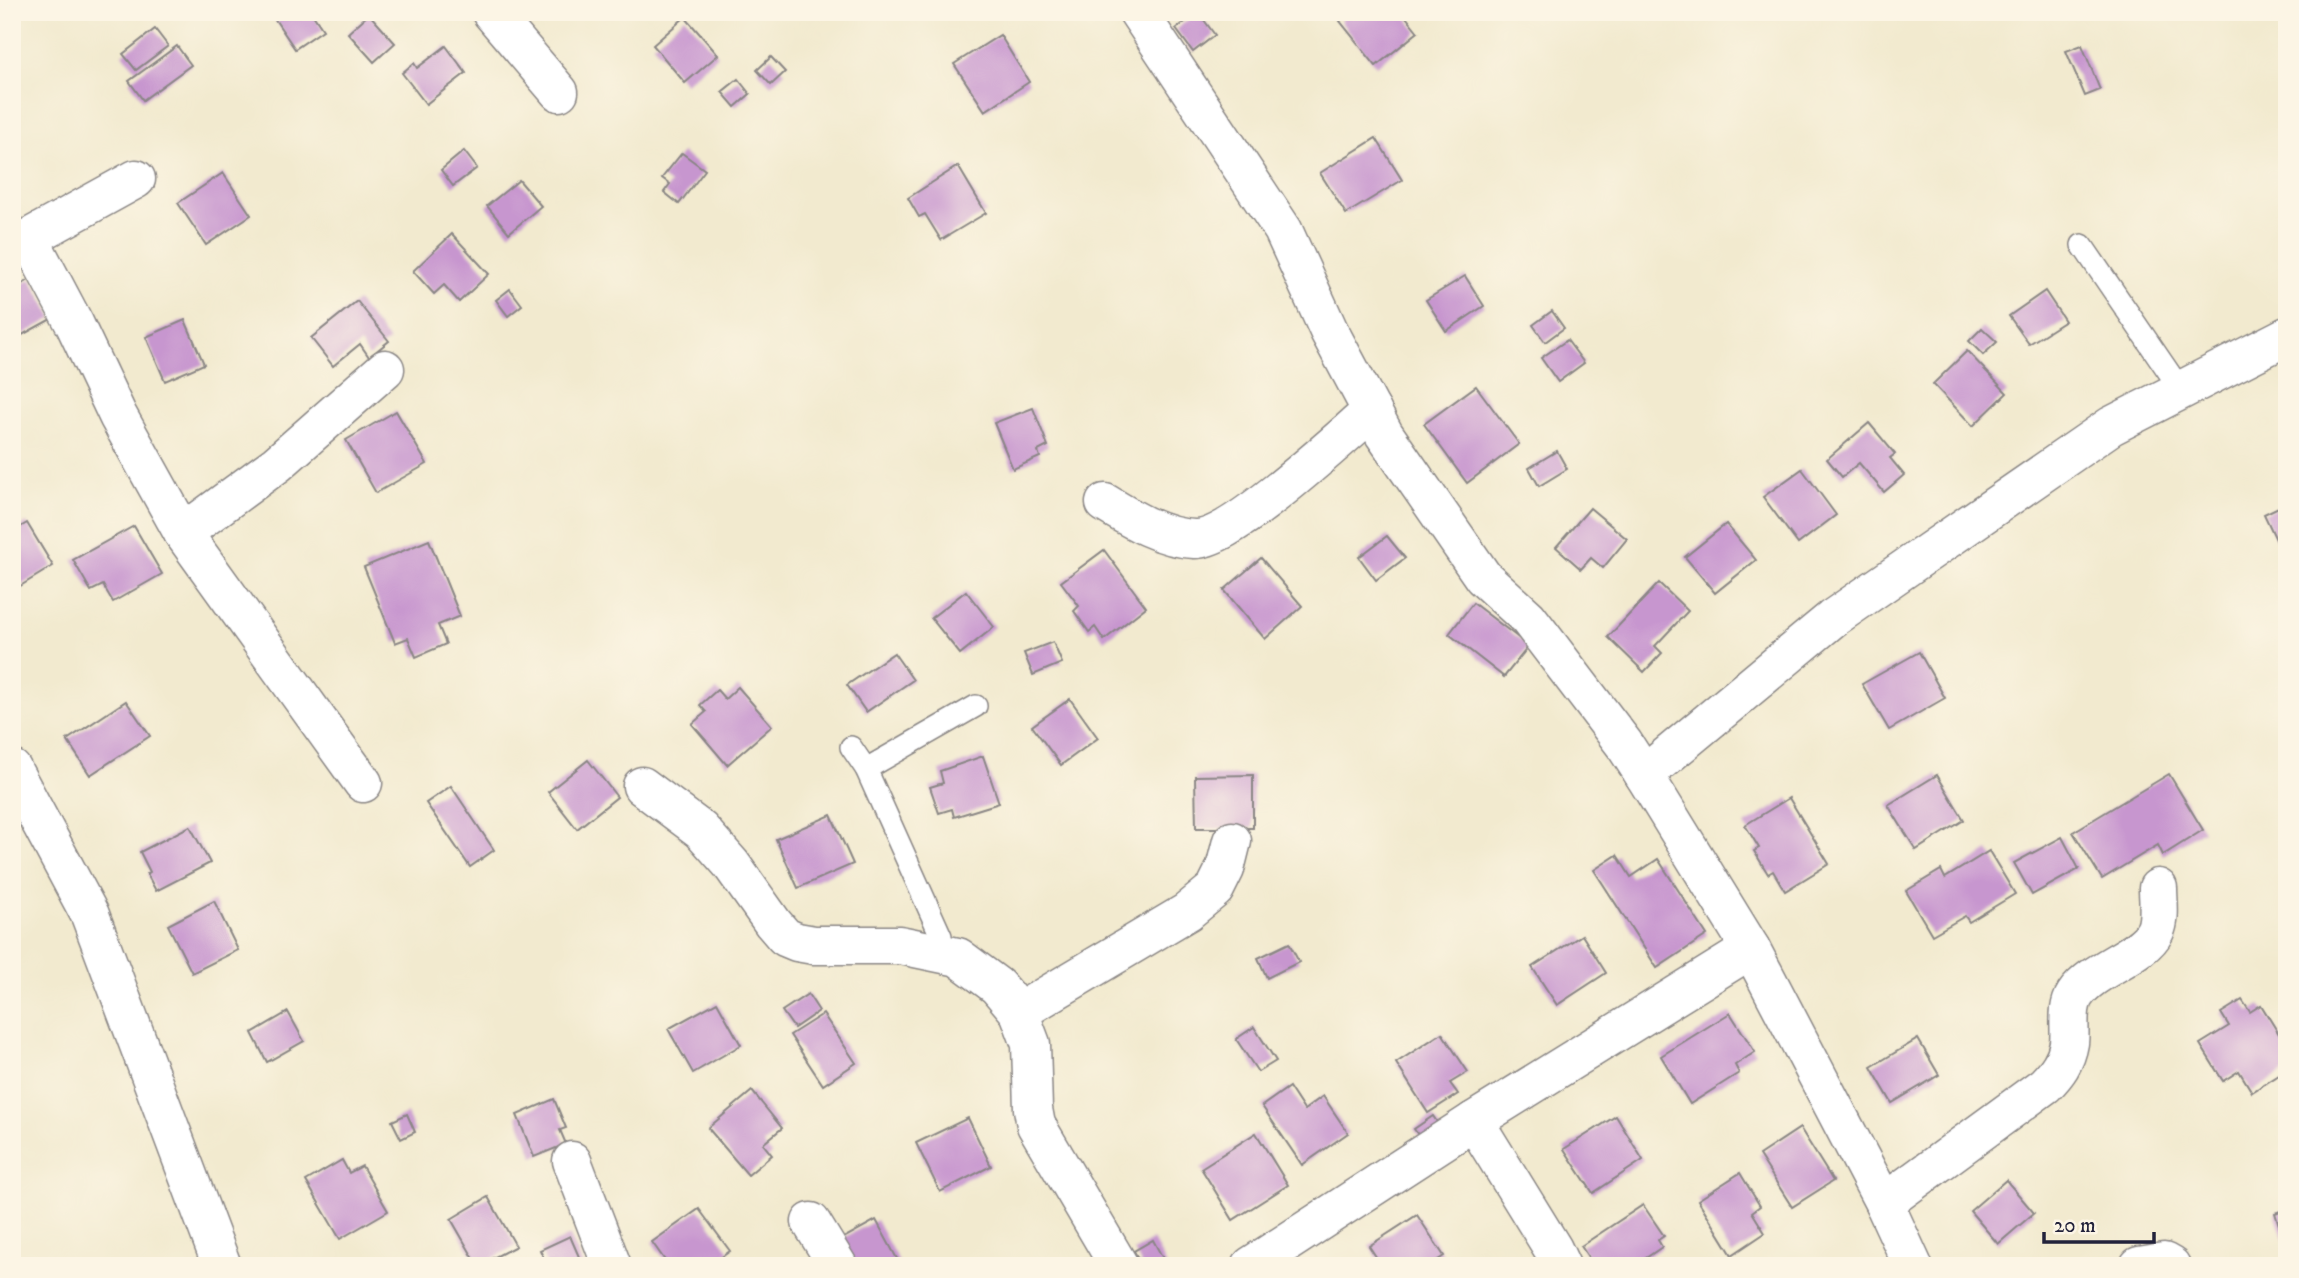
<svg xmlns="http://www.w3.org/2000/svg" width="2299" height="1278" viewBox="0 0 2299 1278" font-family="'IM FELL DW Pica',serif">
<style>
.building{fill:#c796cf}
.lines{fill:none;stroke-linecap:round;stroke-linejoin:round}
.lane-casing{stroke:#8a8685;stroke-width:24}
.street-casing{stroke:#8a8685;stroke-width:41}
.lane{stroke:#fff;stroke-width:21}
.street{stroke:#fff;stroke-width:38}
</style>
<rect width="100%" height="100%" fill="#fcf5e5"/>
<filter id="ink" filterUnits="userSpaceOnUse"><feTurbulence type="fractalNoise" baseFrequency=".0143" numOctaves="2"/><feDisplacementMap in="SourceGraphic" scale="14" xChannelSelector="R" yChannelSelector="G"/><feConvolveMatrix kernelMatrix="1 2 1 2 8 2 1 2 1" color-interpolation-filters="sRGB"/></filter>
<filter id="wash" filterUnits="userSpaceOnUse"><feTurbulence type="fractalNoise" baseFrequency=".00686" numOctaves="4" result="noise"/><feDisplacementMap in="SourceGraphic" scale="28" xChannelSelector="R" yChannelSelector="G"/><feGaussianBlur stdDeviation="1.57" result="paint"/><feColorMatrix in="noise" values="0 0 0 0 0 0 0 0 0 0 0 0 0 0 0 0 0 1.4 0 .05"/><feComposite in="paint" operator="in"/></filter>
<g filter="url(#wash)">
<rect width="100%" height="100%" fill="#f2eacf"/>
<g id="blocks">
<g class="building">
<polygon points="270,12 311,12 323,30 295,49"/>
<polygon points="1198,12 1215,35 1193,52 1176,29"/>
<polygon points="1350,12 1402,12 1418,32 1376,66 1340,21"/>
<polygon points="369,14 395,43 374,62 348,33"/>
<polygon points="685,17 718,55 685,83 653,45"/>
<polygon points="155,29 168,46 136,70 123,54"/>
<polygon points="1000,35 1029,82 985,111 954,64"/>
<polygon points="2082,45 2100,90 2085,96 2066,51"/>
<polygon points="177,46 191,65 143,100 129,81"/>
<polygon points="446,46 466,73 426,104 402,73 414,63 417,68"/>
<polygon points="771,57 785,72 771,85 757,70"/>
<polygon points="738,79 750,94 735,107 722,92"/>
<polygon points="1376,138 1402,180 1346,214 1320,173"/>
<polygon points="464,151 477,168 453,186 441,170"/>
<polygon points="682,153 705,170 679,204 664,192 670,184 662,178"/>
<polygon points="958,166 986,213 941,240 925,214 919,217 908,198"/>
<polygon points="223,173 251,215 206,245 178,203"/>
<polygon points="519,180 541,206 509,233 487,206"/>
<polygon points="452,234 489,274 459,302 444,285 434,294 413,271"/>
<polygon points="1465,276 1484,306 1446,331 1426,300"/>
<polygon points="31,279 53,318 13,340 12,290"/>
<polygon points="510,289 522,305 508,316 496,300"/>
<polygon points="2045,291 2065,321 2029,344 2009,316"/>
<polygon points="357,301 389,341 369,357 360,344 333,366 311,338"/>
<polygon points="1552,311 1564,328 1545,342 1533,325"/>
<polygon points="185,320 204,364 165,381 146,337"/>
<polygon points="1982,328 1997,342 1983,355 1969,341"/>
<polygon points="1567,340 1584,363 1558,382 1541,358"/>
<polygon points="1967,351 2007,393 1973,426 1933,384"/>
<polygon points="1476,386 1519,444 1467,483 1424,424"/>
<polygon points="1033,408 1048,446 1038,451 1040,457 1013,469 994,423"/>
<polygon points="396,411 427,464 376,493 346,440"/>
<polygon points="1869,423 1895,454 1890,458 1904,475 1884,492 1859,463 1842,477 1827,459"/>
<polygon points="1557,451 1567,469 1539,486 1529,468"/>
<polygon points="1802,469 1836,515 1798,544 1763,497"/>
<polygon points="2287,497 2287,563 2264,514 2285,504 2283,499"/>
<polygon points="1590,508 1627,539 1603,568 1591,558 1581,569 1556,547"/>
<polygon points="27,523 53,566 12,591 12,532"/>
<polygon points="1726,524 1756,560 1715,593 1685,557"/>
<polygon points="134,526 162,574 113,602 103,585 91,591 73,560"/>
<polygon points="1387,536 1405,558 1376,580 1359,557"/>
<polygon points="429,540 460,616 438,625 446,644 416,657 408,638 395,643 364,567"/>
<polygon points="1104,550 1146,607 1104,640 1095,627 1089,632 1074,611 1079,606 1061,582"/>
<polygon points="1261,558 1302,606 1265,639 1224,590"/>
<polygon points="1659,583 1688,611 1655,646 1662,653 1644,672 1608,637"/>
<polygon points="966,591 994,627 960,654 931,618"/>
<polygon points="1473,603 1529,646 1504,677 1449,634"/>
<polygon points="1053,642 1062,663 1033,675 1024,653"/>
<polygon points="1919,652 1945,698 1889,730 1862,684"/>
<polygon points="894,653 913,680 866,712 847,685"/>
<polygon points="738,687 772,726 727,765 692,724 706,712 700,705 717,690 725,699"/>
<polygon points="1070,699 1098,738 1061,765 1032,726"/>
<polygon points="126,701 150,736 90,775 67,740"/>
<polygon points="983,756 999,803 954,817 952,809 939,813 930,787 943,783 940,771"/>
<polygon points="588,760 617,797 577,829 548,792"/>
<polygon points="2169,774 2203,830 2163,855 2158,845 2102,879 2073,832"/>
<polygon points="1253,775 1253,828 1196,828 1195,776"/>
<polygon points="1937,775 1964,820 1916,850 1888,805"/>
<polygon points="451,786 494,850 470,867 426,803"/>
<polygon points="1789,798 1829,864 1785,891 1773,871 1768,874 1754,851 1759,848 1745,825"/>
<polygon points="831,815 853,864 798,888 776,839"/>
<polygon points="190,826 210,863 156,891 147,874 150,872 140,852"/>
<polygon points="2062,837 2079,869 2032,895 2014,863"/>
<polygon points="1989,851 2015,894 1969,922 1965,916 1932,935 1906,891 1941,870 1945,878"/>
<polygon points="1617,855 1631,877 1658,859 1707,935 1657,968 1594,870"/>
<polygon points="214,901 238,950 192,973 168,925"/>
<polygon points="1582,935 1606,973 1557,1005 1532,967"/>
<polygon points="1289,943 1299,962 1267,978 1258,958"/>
<polygon points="808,994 819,1011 794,1028 782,1011"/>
<polygon points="2242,1000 2250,1012 2261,1005 2287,1047 2287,1070 2252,1092 2239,1071 2223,1081 2200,1044 2229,1026 2221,1013"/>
<polygon points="717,1002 741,1045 693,1073 668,1029"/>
<polygon points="288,1012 304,1041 267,1062 252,1033"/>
<polygon points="1730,1013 1755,1052 1735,1065 1739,1073 1690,1104 1661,1056"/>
<polygon points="823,1014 856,1063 823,1085 790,1035"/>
<polygon points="1254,1027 1276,1061 1258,1072 1236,1039"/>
<polygon points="1442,1033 1468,1072 1450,1083 1458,1094 1428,1113 1396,1063"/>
<polygon points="1918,1039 1939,1075 1892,1103 1871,1067"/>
<polygon points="1289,1087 1304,1110 1323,1096 1348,1133 1302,1165 1262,1106"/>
<polygon points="752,1091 782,1128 763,1144 772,1155 748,1175 708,1128"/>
<polygon points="554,1099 566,1128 560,1130 566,1144 534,1157 517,1115"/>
<polygon points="407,1114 415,1132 401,1139 392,1121"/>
<polygon points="1433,1116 1443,1131 1425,1144 1414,1129"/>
<polygon points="1616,1116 1643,1160 1593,1193 1564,1149"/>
<polygon points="968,1118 991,1166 940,1192 916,1143"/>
<polygon points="1800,1128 1833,1181 1792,1207 1759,1155"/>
<polygon points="1256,1133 1288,1185 1233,1220 1201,1168"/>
<polygon points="342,1160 349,1173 362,1166 388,1211 340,1239 306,1181"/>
<polygon points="1740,1173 1760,1206 1752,1212 1765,1233 1732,1255 1698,1200"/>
<polygon points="2006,1180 2034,1213 1998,1244 1970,1211"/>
<polygon points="488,1197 516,1246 478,1266 451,1219"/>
<polygon points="1643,1205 1664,1236 1658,1240 1662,1247 1634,1266 1594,1266 1581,1246"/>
<polygon points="699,1209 730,1251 709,1266 669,1266 652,1242"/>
<polygon points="2287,1209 2287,1246 2286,1246 2275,1213"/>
<polygon points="1417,1215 1444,1256 1429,1266 1382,1266 1369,1246"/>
<polygon points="876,1220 901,1266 851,1266 838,1241"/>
<polygon points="570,1236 583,1266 547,1266 540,1250"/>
<polygon points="1153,1240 1167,1266 1142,1266 1134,1251"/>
</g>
</g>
</g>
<g filter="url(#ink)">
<use href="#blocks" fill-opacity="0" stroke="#8a8685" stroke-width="2"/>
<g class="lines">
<g class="lane-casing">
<g id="lane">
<polyline points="2082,245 2181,390"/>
<polyline points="851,747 866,769 941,936 941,954"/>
<polyline points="866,769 976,706"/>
</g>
</g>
<g class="street-casing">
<g id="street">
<polyline points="491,12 559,92"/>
<polyline points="1138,12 1283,230 1329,331 1384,434 1483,577 1528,618 1624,744 1644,775 1751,949 1884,1203 1913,1266"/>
<polyline points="29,238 75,325 118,416 183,533 277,464 385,369"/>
<polyline points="12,243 29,238 136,179"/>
<path d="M1105,503C1131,519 1162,538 1194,539C1231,541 1340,438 1372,411"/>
<polyline points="183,533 363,783"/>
<polyline points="12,769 90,915 222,1266"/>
<polyline points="1644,775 1832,619 2111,426 2287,336"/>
<polyline points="642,786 701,830 731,864 773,923 785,937 797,942 814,945 900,945 958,957 997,986 1019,1012 1031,1044 1033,1109 1036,1125 1119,1266"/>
<polyline points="1019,1012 1187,912 1215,889 1225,869 1232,841"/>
<polyline points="1474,1121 1553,1249 1561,1266"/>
<polyline points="572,1161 612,1266"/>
<path d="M1884,1203L2045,1085C2057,1073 2066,1061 2069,1043C2071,1028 2066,1009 2075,995C2093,968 2143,956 2155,931C2161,919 2158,901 2158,888"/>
<polyline points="811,1222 838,1266"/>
<polyline points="1251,1266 1474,1121 1751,949"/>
<polyline points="2139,1266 2164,1262 2171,1266"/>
</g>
</g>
<use href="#lane" class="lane"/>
<use href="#street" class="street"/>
</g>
</g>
<rect width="2299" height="1278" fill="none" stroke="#fcf5e5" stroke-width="42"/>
<path d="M2044 1232v10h110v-10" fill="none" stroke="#22223b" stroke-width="3.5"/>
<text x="2054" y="1232" font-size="21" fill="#22223b" stroke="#fcf5e5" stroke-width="5" paint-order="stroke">20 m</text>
</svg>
